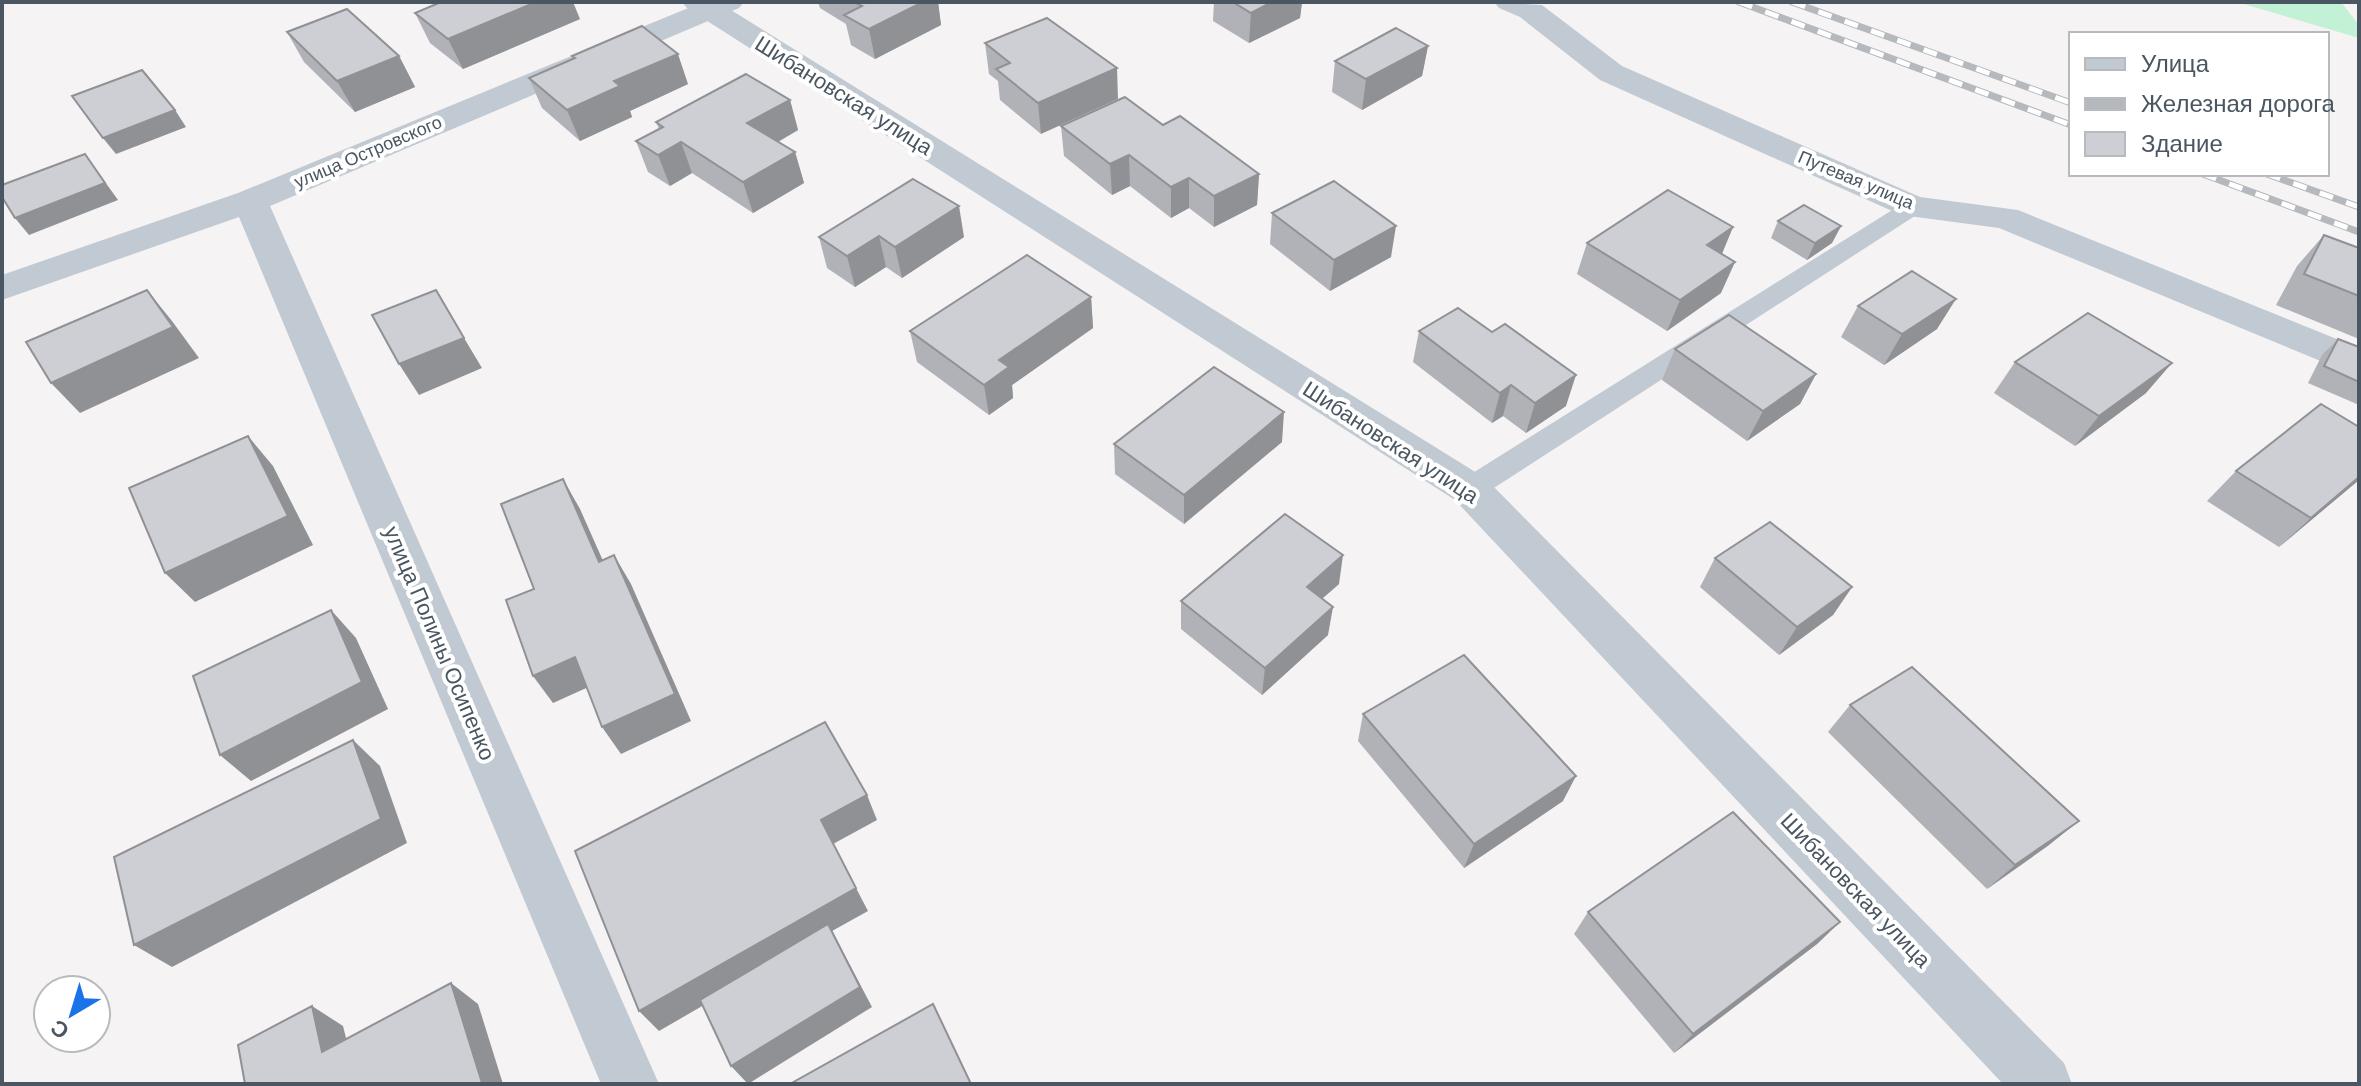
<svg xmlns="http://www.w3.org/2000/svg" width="2361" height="1086" viewBox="0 0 2361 1086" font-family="'DM Sans',sans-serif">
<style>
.green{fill:#c3f1d5}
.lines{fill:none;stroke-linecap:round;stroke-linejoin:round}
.service{fill:#c1cad2;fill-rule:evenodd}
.minor{fill:#c1cad2;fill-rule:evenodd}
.tertiary{fill:#c1cad2;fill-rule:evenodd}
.rail-casing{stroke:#b5b8bd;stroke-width:7}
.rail{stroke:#fff;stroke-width:5;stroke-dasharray:14;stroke-linecap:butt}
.wall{fill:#b0b2b7}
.shaded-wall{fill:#909195}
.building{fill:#cdcfd5;stroke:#909195;stroke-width:2}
.labels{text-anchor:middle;stroke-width:8;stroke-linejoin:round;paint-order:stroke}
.far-street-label{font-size:18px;fill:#4a5661;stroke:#fff}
.street-label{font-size:22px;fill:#4a5661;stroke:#fff}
</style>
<rect width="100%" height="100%" fill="#f5f3f3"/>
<polygon class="green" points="2237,2 2341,2 2359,25 2359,38"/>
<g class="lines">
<polygon class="service" points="1913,199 1921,202 1925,207 1921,212 1480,497 1470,500 1460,497 1455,489 1460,481 1905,202"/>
<g class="minor">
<polygon points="703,2 744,2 739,8 270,206 659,1084 601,1084 239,217 2,300 2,275 238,193"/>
<polygon points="1494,2 1542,5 1622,66 1920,197 2018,210 2359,348 2359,377 1999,228 1901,215 1600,80 1520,17 1499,8"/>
</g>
<polygon class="tertiary" points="682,2 718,2 1485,478 2064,1063 2072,1084 2003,1084 1455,500 687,8"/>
<g class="rail-casing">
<g id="rail">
<polyline points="1739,2 2071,125"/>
<polyline points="1792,2 2071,103"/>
<polyline points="2203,174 2359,232"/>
<polyline points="2267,174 2359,207"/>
</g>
</g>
<use href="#rail" class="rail"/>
</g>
<g class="wall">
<polygon points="818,2 938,2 941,25 875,59 851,45 846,24 820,8"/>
<polygon points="1214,2 1302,2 1300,18 1249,43 1213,21"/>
<polygon points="415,13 580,19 463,69 430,43"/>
<polygon points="1047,18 1041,134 1000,100 998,81 989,74 985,43"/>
<polygon points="287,32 399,56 415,87 355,112 304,62"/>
<polygon points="1428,46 1422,76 1362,110 1332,92 1335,61"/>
<polygon points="572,56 688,84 630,111 632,117 580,141 542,108 529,78 574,59"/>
<polygon points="790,100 798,130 778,142 795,152 804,183 753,213 692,173 670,186 648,172 636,141 659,129 656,122"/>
<polygon points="1163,125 1259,174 1257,205 1214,227 1189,208 1171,218 1130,186 1112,195 1064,156 1061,126"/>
<polygon points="913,179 964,237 902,278 886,267 855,287 827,268 819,237"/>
<polygon points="1272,213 1391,257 1330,291 1270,244"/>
<polygon points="1778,221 1841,226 1832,243 1807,260 1771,238"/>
<polygon points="1733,227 1722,254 1721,293 1667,331 1577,274 1587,243"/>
<polygon points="2324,235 2359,248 2359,339 2276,305 2297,266"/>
<polygon points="1091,297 1093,328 1012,385 1013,398 989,415 917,362 910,331"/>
<polygon points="1858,306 1937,329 1884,365 1841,337"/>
<polygon points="1419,331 1566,406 1526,433 1503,416 1492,423 1413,362"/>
<polygon points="2338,339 2359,347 2359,405 2308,383 2322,355"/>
<polygon points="1675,349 1816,374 1800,404 1747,441 1662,380"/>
<polygon points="2015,362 2146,393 2075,446 1994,393"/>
<polygon points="2359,427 2359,480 2279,547 2207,501 2236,471"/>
<polygon points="1282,442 1184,524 1115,474 1114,444"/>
<polygon points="1715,558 1852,587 1833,615 1779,655 1700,587"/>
<polygon points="1339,584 1322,599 1328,635 1262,695 1181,629 1181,601"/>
<polygon points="1850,705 2049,845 1987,889 1828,732"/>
<polygon points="1363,714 1563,801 1464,868 1358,741"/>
<polygon points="1588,912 1840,922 1817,944 1674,1053 1574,934"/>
</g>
<g class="shaded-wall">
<polygon points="536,2 573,2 580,19 463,69 448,39"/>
<polygon points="923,2 938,2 941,25 875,59 869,29"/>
<polygon points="1272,2 1302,2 1300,18 1249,43 1251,13"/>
<polygon points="1428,46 1422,76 1362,110 1366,79"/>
<polygon points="678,54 688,84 630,111 632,117 580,141 567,110 614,81"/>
<polygon points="399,56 415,87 355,112 337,81"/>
<polygon points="1117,68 1118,99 1041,134 1038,103"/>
<polygon points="790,100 798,130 757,154 747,123"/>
<polygon points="175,110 186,127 116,154 103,138"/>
<polygon points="681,142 692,173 670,186 658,155"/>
<polygon points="795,152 804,183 753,213 743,182"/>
<polygon points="85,154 118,200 29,235 15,218"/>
<polygon points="1129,155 1130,186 1112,195 1110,164"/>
<polygon points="1259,174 1257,205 1214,227 1214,196"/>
<polygon points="1189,178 1189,208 1171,218 1171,187"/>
<polygon points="959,206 964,237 902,278 895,247"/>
<polygon points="1396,226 1391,257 1330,291 1334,260"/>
<polygon points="1841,226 1832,243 1807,260 1815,243"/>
<polygon points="1733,227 1720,258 1707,245"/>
<polygon points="879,236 886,267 855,287 847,256"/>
<polygon points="1735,262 1721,293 1667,331 1680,300"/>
<polygon points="147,290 172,321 199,358 80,413 51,383"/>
<polygon points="1091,297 1093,328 1012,385 1013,398 989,415 984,385 999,360"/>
<polygon points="1956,299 1937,329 1884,365 1902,334"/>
<polygon points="464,338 482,368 419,395 399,364"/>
<polygon points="2172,363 2146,393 2075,446 2099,416"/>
<polygon points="1816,374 1800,404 1747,441 1763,411"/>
<polygon points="1576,375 1566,406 1526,433 1535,403"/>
<polygon points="1511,385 1503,416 1492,423 1500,393"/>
<polygon points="1284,412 1282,442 1184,524 1184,495"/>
<polygon points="248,436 273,466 313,545 195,602 165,573"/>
<polygon points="2359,477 2359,480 2279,547 2311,518"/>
<polygon points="563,479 580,509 616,590 599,562"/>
<polygon points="614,555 631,584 691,721 621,754 602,727"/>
<polygon points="1343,555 1339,584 1303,615 1307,587"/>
<polygon points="1852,587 1833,615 1779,655 1797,627"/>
<polygon points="1333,607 1328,635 1262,695 1265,668"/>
<polygon points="331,610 356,638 388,709 251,781 220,755"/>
<polygon points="575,657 593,685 553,703 533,676"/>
<polygon points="353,740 380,766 407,843 172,967 134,945"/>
<polygon points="1576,776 1563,801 1464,868 1474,844"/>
<polygon points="867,795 877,820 833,844 821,820"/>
<polygon points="2079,821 2049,845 1987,889 2015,865"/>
<polygon points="856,888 868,911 832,931 872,1007 748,1084 731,1066 832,931 659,1031 639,1011"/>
<polygon points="1840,922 1817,944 1674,1053 1693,1034"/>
<polygon points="451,983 478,1004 503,1084 480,1084"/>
<polygon points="312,1006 343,1026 354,1070 322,1052"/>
</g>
<g class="building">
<polygon points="441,2 536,2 448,39 415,13"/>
<polygon points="854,2 923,2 869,29 844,15 862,6"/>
<polygon points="1233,2 1272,2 1251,13"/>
<polygon points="347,9 399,56 337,81 287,32"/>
<polygon points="1047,18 1117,68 1038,103 996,69 1010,63 985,43"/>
<polygon points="642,26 678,54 614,81 620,86 567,110 529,78 575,58 572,56"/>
<polygon points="1396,28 1428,46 1366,79 1335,61"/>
<polygon points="142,70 175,110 103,138 72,96"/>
<polygon points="746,74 790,100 747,123 795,152 743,182 681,142 658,155 636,141 663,127 656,122"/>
<polygon points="1125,97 1163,125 1180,116 1259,174 1214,196 1189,178 1171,187 1129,155 1110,164 1061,126"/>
<polygon points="85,154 105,183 15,218 2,197 2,185"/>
<polygon points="913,179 959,206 895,247 879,236 847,256 819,237"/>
<polygon points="1334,181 1396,226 1334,260 1272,213"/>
<polygon points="1668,190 1733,227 1707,245 1735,262 1680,300 1587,243"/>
<polygon points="1804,205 1841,226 1815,243 1778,221"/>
<polygon points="2324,235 2359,248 2359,296 2304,274"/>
<polygon points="1027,255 1091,297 999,360 1009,367 984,385 910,331"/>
<polygon points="1912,271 1956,299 1902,334 1858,306"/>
<polygon points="147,290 173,327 51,383 26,342"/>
<polygon points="436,290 464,338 399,364 372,315"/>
<polygon points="1458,308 1492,332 1505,324 1576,375 1535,403 1511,385 1500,393 1419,331"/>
<polygon points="2088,313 2172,363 2099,416 2015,362"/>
<polygon points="1729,315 1816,374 1763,411 1675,349"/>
<polygon points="2338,339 2359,347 2359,382 2324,366"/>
<polygon points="1214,367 1284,412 1184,495 1114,444"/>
<polygon points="2321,404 2359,427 2359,477 2311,518 2236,471"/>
<polygon points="248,436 288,516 165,573 129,488"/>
<polygon points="563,479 599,562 614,555 675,694 602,727 575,657 533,676 506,600 534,589 501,504"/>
<polygon points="1285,514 1343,555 1307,587 1333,607 1265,668 1181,601"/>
<polygon points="1770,522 1852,587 1797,627 1715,558"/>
<polygon points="331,610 362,682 220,755 193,676"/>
<polygon points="1464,655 1576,776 1474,844 1363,714"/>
<polygon points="1912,667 2079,821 2015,865 1850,705"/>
<polygon points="825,722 867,795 821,820 856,888 639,1011 575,851"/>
<polygon points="353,740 381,819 134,945 114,857"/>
<polygon points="1733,812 1840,922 1693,1034 1588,912"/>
<polygon points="828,924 860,987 731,1066 700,1000"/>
<polygon points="451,983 482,1083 480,1084 245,1084 238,1045 312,1006 322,1052"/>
<polygon points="933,1004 971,1084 790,1084"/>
</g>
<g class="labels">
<g class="far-street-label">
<text transform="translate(368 152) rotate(-23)" y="6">улица Островского</text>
<text transform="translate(1856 180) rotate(23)" y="6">Путевая улица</text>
</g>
<g class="street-label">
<text transform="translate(844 95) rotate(32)" y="8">Шибановская улица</text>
<text transform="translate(1391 442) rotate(33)" y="8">Шибановская улица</text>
<text transform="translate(440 643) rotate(67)" y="8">улица Полины Осипенко</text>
<text transform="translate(1856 890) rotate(46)" y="8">Шибановская улица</text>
</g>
</g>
<rect width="2361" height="1086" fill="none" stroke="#4a5661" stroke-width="8"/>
<rect x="2069" y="32" width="260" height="144" fill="#ffffff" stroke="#b7bbc0" stroke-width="2"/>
<rect x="2085" y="58" width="40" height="12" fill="#c1cad2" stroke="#b7bbc0" stroke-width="2"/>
<text x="2141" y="72" font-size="24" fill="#4a5661">Улица</text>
<rect x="2085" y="98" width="40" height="12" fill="#b5b8bd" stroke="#b7bbc0" stroke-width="2"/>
<text x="2141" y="112" font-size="24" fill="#4a5661">Железная дорога</text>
<rect x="2085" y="132" width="40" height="24" fill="#cdcfd5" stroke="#b7bbc0" stroke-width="2"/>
<text x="2141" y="152" font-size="24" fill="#4a5661">Здание</text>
<g transform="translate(72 1014) rotate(218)"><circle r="38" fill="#ffffff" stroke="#b7bbc0" stroke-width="2"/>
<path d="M0-6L14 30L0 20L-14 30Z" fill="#1a73e8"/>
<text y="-12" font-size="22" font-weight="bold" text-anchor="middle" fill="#4a5661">С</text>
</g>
</svg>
